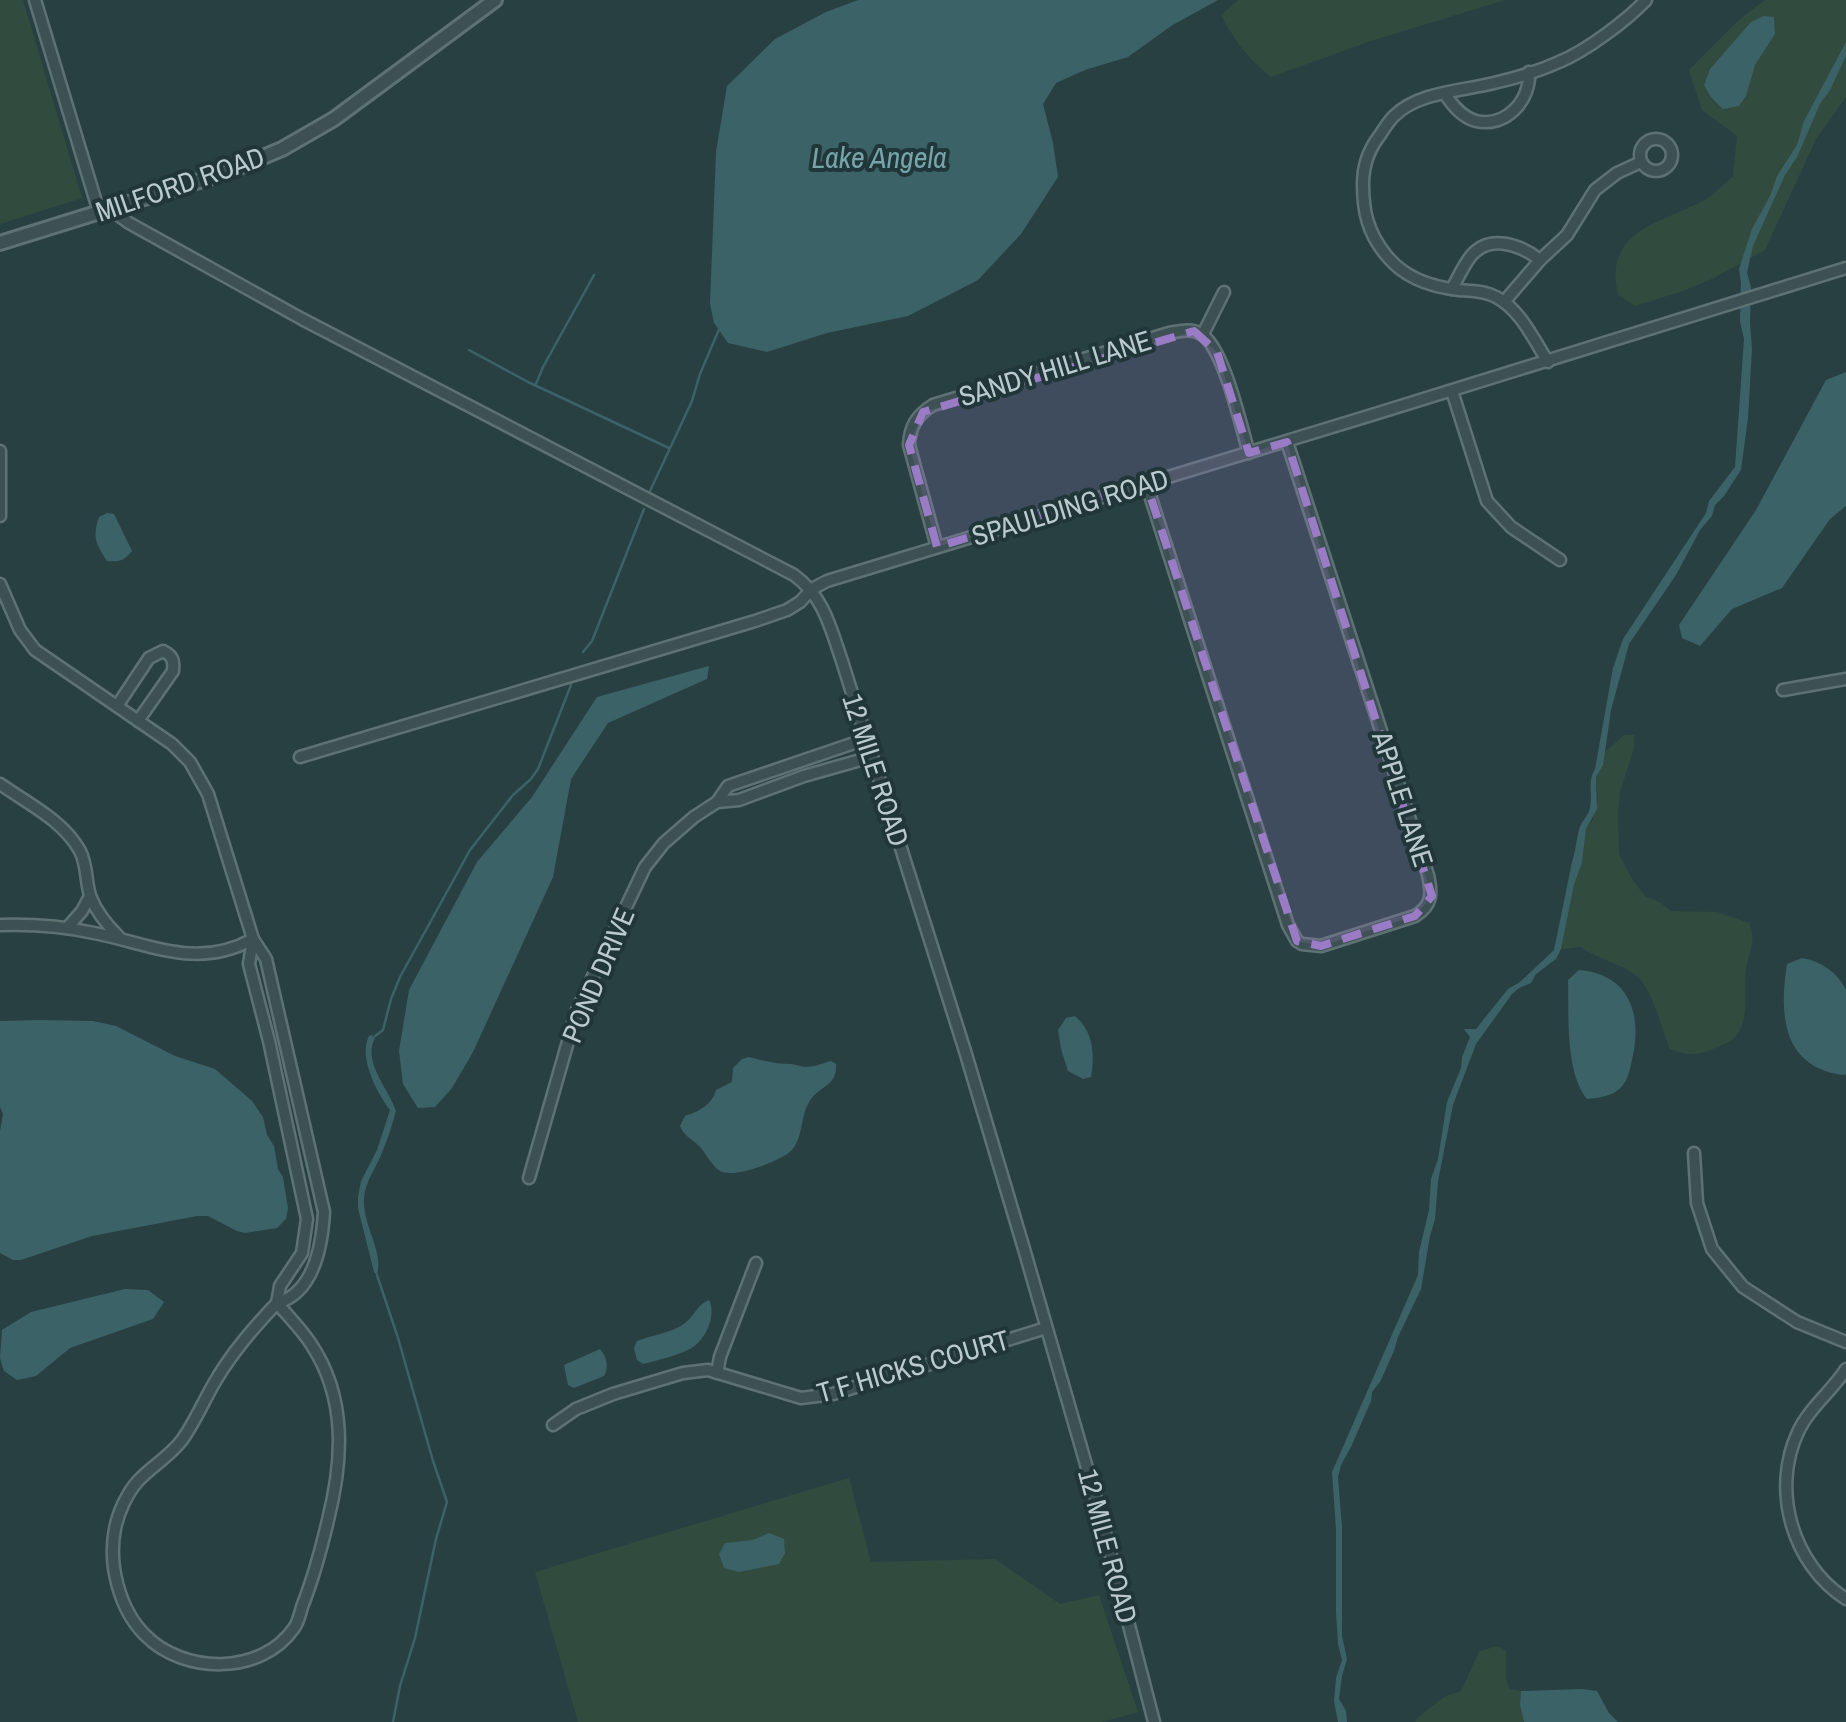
<svg xmlns="http://www.w3.org/2000/svg" width="1846" height="1722" viewBox="0 0 1846 1722" font-family="'Archivo Narrow',sans-serif">
<style>
.green{fill:#314b3f;fill-rule:evenodd}
.water{fill:#3b6267}
.lines{fill:none;stroke-linecap:round;stroke-linejoin:round}
.stream{stroke:#3b6267;stroke-width:2.5}
.minor-casing{stroke:#5e7173;stroke-width:15}
.tertiary-casing{stroke:#5e7173;stroke-width:18}
.minor{stroke:#3d5053;stroke-width:10}
.tertiary{stroke:#3d5053;stroke-width:12}
.marked{fill:#9a7bc6;fill-opacity:0.2;stroke:#9a7bc6;stroke-width:8;stroke-dasharray:20 12;stroke-linejoin:round}
.labels{text-anchor:middle;stroke-width:8;stroke-linejoin:round;paint-order:stroke}
.street-label{font-size:28px;fill:#bacacd;stroke:#213639}
.water-label{font-size:30px;font-style:italic;fill:#75a4aa;stroke:#213639}
</style>
<rect width="100%" height="100%" fill="#294043"/>
<g class="green">
<polygon points="0,0 23,0 82,198 0,224"/>
<path d="M1238,0H1505L1371,41L1271,77C1250,61 1233,39 1221,15Z"/>
<path d="M1765,0H1846V97L1816,139L1765,250L1714,278L1683,291L1635,306L1618,295C1603,231 1658,224 1703,201C1714,195 1724,184 1733,176L1737,136L1702,110L1689,70L1740,19ZM1775,34L1755,65L1710,69L1730,47Z"/>
<path d="M1624,735H1634V748L1620,792L1618,812L1619,854L1632,879L1645,896L1661,903L1671,911L1717,912L1749,923C1757,939 1749,952 1746,968C1743,990 1751,1019 1735,1037C1731,1042 1721,1045 1715,1048C1698,1056 1686,1056 1670,1049C1662,1030 1652,989 1638,977C1623,964 1597,959 1581,947L1561,949L1574,885L1582,863L1586,829L1593,819L1598,800L1596,778L1603,761V754Z"/>
<polygon points="849,1478 871,1562 995,1559 1060,1604 1099,1595 1138,1712 1102,1722 578,1722 535,1572"/>
<polygon points="1493,1647 1500,1647 1506,1651 1506,1680 1510,1689 1521,1691 1520,1705 1524,1722 1416,1722 1415,1720 1444,1697 1461,1691 1479,1652"/>
</g>
<g class="water">
<polygon points="858,0 1218,0 1171,26 1128,57 1085,70 1056,83 1043,104 1053,143 1058,177 1021,234 978,280 908,316 827,333 767,352 728,343 714,323 710,304 716,152 727,86 775,39 826,12"/>
<polygon points="1764,16 1774,17 1775,34 1755,65 1746,96 1739,106 1723,109 1711,97 1704,85 1710,69 1751,22"/>
<path d="M1846,42V56L1830,90L1820,104L1797,157L1785,175L1753,246L1747,273L1751,287L1750,323L1752,349L1748,418L1741,470L1724,496L1715,505L1712,516L1700,530L1676,575L1629,644L1611,710L1603,765L1596,777L1597,809L1586,829L1582,863L1574,885L1561,949L1556,959L1536,974L1531,983L1519,988L1512,994L1476,1044L1453,1105L1438,1181L1435,1219L1430,1236L1421,1289L1398,1337L1394,1351L1380,1382L1372,1392L1371,1401L1351,1447L1341,1465L1338,1477L1342,1527V1636L1347,1659L1342,1676L1339,1699L1346,1711L1347,1722H1338L1334,1701L1336,1678L1342,1660L1338,1644L1336,1612V1529L1332,1472L1418,1275L1419,1252L1429,1210L1431,1179L1438,1159L1447,1102L1461,1068L1462,1057L1470,1037L1464,1029H1476L1508,989L1520,982L1554,950L1572,862C1576,851 1576,841 1579,830C1581,821 1588,817 1590,808C1593,794 1587,782 1595,769L1613,668L1623,639L1706,513L1709,501L1735,467L1744,339L1740,321L1741,283L1739,269L1752,229L1770,196L1777,176L1797,145L1804,121Z"/>
<polygon points="1846,372 1846,506 1830,519 1782,588 1732,609 1700,646 1682,638 1679,625 1756,510 1826,380"/>
<path d="M107,513L114,514L132,551C124,561 119,562 107,561C96,544 92,537 99,517Z"/>
<polygon points="709,666 707,679 608,723 571,779 553,877 473,1052 452,1088 435,1107 418,1108 403,1084 399,1051 409,990 477,862 532,797 597,697"/>
<path d="M1802,958C1821,961 1837,972 1846,990V1074L1844,1075C1782,1068 1779,1014 1787,964Z"/>
<path d="M1579,970C1628,974 1642,1012 1633,1055C1631,1064 1629,1078 1623,1085C1615,1096 1599,1098 1587,1099C1565,1072 1569,1015 1568,980Z"/>
<path d="M1075,1016C1093,1031 1095,1055 1091,1077L1083,1079L1068,1071L1061,1049L1058,1030L1066,1018Z"/>
<polygon points="39,1020 93,1021 116,1026 175,1056 215,1069 252,1101 263,1117 267,1135 274,1146 278,1169 283,1177 288,1208 286,1219 277,1228 245,1233 237,1231 208,1216 197,1216 92,1236 21,1260 13,1260 0,1253 0,1131 3,1114 0,1107 0,1021"/>
<path d="M372,1035L375,1038C362,1062 389,1089 396,1111C392,1126 387,1141 381,1155C375,1170 365,1182 364,1199C362,1224 384,1251 377,1275L374,1272L358,1208V1197L361,1181L377,1150L390,1110C377,1093 358,1057 369,1036Z"/>
<path d="M749,1057C764,1061 775,1064 790,1064C796,1064 801,1067 806,1067C814,1067 824,1063 831,1061L836,1064C837,1086 822,1085 811,1099C800,1114 804,1136 792,1150C781,1161 734,1179 720,1171C712,1166 707,1155 700,1147C692,1138 685,1138 680,1126L685,1116C698,1112 712,1105 716,1090L732,1082L733,1068L742,1059Z"/>
<polygon points="125,1289 148,1290 164,1302 153,1319 70,1348 36,1376 17,1380 4,1371 0,1358 2,1330 31,1312"/>
<path d="M709,1300C717,1316 705,1341 690,1349C676,1356 658,1360 643,1364L637,1360L634,1348L637,1341C652,1335 672,1333 685,1323C695,1315 697,1305 709,1300Z"/>
<path d="M600,1349C607,1357 609,1367 604,1376L574,1388L568,1385L564,1365Z"/>
<polygon points="769,1533 784,1539 785,1553 779,1564 739,1572 724,1568 719,1554 725,1543 753,1540"/>
<polygon points="1582,1689 1597,1691 1609,1713 1618,1722 1524,1722 1520,1705 1521,1691"/>
</g>
<g class="lines">
<g class="stream">
<polyline points="469,350 528,382 669,448"/>
<polyline points="536,384 543,367 594,275"/>
<polyline points="650,491 692,401 700,374 720,327"/>
<polyline points="583,652 592,641 644,509"/>
<polyline points="375,1036 383,1030 391,999 400,977 470,850 513,795 531,779 538,769 571,685"/>
<polyline points="377,1275 398,1338 433,1461 447,1502 436,1539 415,1638 400,1686 393,1722"/>
</g>
<g class="minor-casing">
<g id="minor">
<polyline points="35,0 99,212"/>
<path d="M1445,94C1453,106 1462,117 1476,121C1506,128 1531,100 1529,72"/>
<circle cx="1656" cy="155" r="16"/>
<path d="M110,209L129,223L302,319L794,575C823,596 830,626 841,658L965,1051L1024,1249L1100,1513L1154,1722"/>
<path d="M1452,289C1457,279 1462,269 1468,260C1486,233 1518,243 1540,260"/>
<polyline points="1504,302 1540,260 1567,235 1595,190 1617,173 1641,162"/>
<polyline points="1203,334 1224,292"/>
<path d="M1548,362C1534,340 1520,309 1496,297C1485,291 1472,291 1459,290C1430,287 1404,278 1386,255C1368,233 1363,212 1363,184C1363,166 1369,149 1380,135C1384,129 1388,122 1394,116C1418,92 1462,91 1494,83C1516,78 1539,71 1559,62C1586,51 1626,21 1646,0"/>
<polyline points="1452,391 1487,501 1511,527 1560,560"/>
<polyline points="0,451 0,516"/>
<path d="M1146,483L1288,925L1297,941L1302,944L1321,946L1415,916C1433,905 1432,893 1428,875L1287,442"/>
<path d="M937,547L909,445C910,426 917,415 933,405L1169,333C1180,331 1192,328 1201,334C1224,347 1241,427 1249,453"/>
<path d="M0,584L20,630L35,650L172,744L190,762L208,794L253,939L266,959L324,1212C322,1246 314,1293 277,1303L280,1286L302,1253L307,1219L269,1041L249,964L253,939"/>
<polyline points="1783,690 1846,679"/>
<path d="M117,706L149,658L163,651C173,656 174,661 173,671L138,721"/>
<path d="M300,757L755,621L787,610L800,602L812,589L827,581C1167,477 1507,375 1846,268"/>
<path d="M0,784C27,803 64,821 80,851C88,866 85,883 91,898C97,913 108,926 119,937"/>
<polyline points="717,802 739,800 804,776 871,757"/>
<path d="M0,925C32,924 62,926 94,933C151,944 197,970 253,939"/>
<polyline points="67,928 82,911 90,896"/>
<polyline points="1694,1153 1697,1203 1712,1249 1743,1287 1797,1322 1846,1342"/>
<polyline points="529,1178 577,1010 645,867 664,843 694,817 717,802 728,786 866,739"/>
<path d="M277,1303C289,1317 302,1330 311,1344C347,1398 343,1460 328,1520C321,1550 313,1579 302,1607C300,1614 298,1623 294,1628C261,1676 183,1674 145,1635C119,1609 108,1564 115,1529C118,1513 127,1493 138,1481C152,1466 169,1457 182,1440C195,1422 204,1400 216,1380C233,1351 254,1327 277,1303Z"/>
<path d="M1846,1369C1832,1391 1809,1408 1798,1432C1771,1490 1792,1564 1846,1599"/>
<polyline points="717,1373 720,1357 756,1263"/>
<polyline points="553,1425 576,1409 613,1394 683,1373 708,1370 801,1398 833,1394 1046,1328"/>
</g>
</g>
<g class="tertiary-casing">
<polyline id="tertiary" points="0,243 225,173 282,149 334,119 495,0"/>
</g>
<use href="#minor" class="minor"/>
<use href="#tertiary" class="tertiary"/>
</g>
<path class="marked" d="M1194,331L1217,352L1249,453L1287,442L1432,896L1415,916L1321,946L1297,941L1146,483L937,547L909,445L923,412Z"/>
<g class="labels">
<g class="street-label">
<text transform="translate(180 184) rotate(-19)" y="10">MILFORD ROAD</text>
<text transform="translate(1055 368) rotate(-17)" y="10">SANDY HILL LANE</text>
<text transform="translate(1070 507) rotate(-17)" y="10">SPAULDING ROAD</text>
<text transform="translate(876 770) rotate(72)" y="10">12 MILE ROAD</text>
<text transform="translate(1403 799) rotate(72)" y="10">APPLE LANE</text>
<text transform="translate(598 975) rotate(-67)" y="10">POND DRIVE</text>
<text transform="translate(913 1366) rotate(-16)" y="10">T F HICKS COURT</text>
<text transform="translate(1108 1546) rotate(75)" y="10">12 MILE ROAD</text>
</g>
<g class="water-label">
<text x="879" y="168">Lake Angela</text>
</g>
</g>
</svg>
